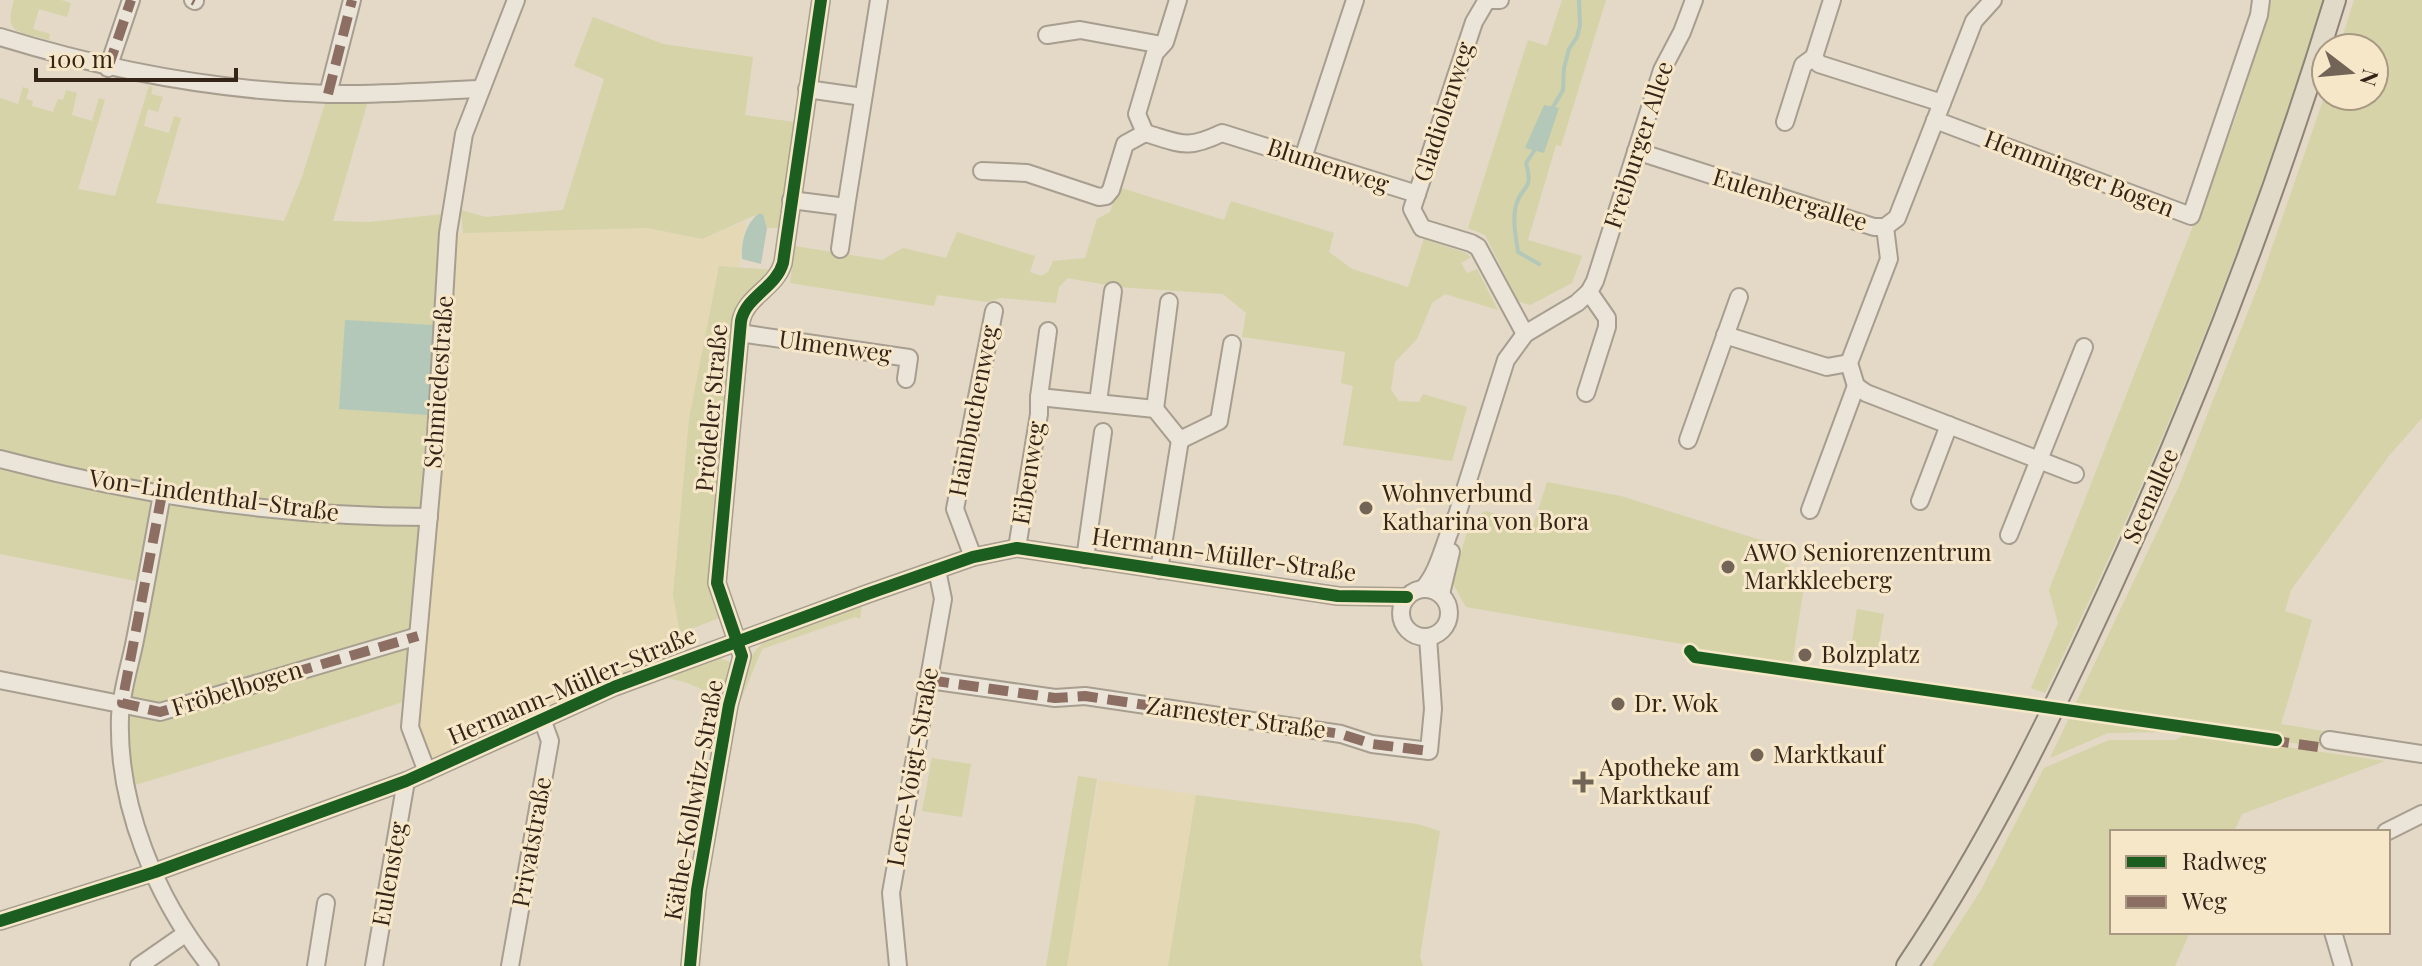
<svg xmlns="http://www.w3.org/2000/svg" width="2422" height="966" viewBox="0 0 2422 966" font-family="'Playfair Display',serif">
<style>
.farmland{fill:#e5d8b4}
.green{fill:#d5d3a7}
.water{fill:#b3c8b9}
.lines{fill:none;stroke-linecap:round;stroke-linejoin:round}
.stream{stroke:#b3c8b9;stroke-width:4}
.minor-casing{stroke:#a79e90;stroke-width:20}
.major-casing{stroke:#8d8377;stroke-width:24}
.minor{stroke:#ebe4d8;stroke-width:16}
.major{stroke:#e2dac9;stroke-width:20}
.quiet{stroke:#8d6e63;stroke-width:10;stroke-dasharray:20 10;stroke-linecap:butt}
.cycleway-casing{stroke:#f7e7c9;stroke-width:17}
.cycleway{stroke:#1b5e20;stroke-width:12}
.poi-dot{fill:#726456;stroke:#f7e7c9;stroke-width:3}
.labels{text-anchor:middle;stroke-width:6;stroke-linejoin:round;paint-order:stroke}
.street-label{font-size:24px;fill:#352519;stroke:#f7e7c9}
.poi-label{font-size:24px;fill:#352519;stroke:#f7e7c9;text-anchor:start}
</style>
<rect width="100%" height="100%" fill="#e3d9c6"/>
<g class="farmland">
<polygon points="746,221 739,267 719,266 689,419 673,595 686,661 427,772 410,727 448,233 648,228 702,239"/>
<polygon points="1099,780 1196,795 1168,966 1065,966"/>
</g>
<g class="green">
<path d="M14,0H61L71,3L67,17L39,9L33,29L50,34L49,40C20,31 3,36 14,0Z"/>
<polygon points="1562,0 1606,0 1561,146 1556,145 1528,240 1582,256 1572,283 1530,305 1518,301 1485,235 1468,228 1528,40 1547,46"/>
<path d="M2272,0H2323C2248,242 2156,466 2045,693L2031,688L2058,623L2049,590L2235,120Z"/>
<polygon points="2354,0 2422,0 2422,418 2388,457 2291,590 2285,611 2312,620 2281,724 2341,734 2318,747 2276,740 2277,736 2073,709 2179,486 2261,279 2326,92 2326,96 2374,96 2374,48 2339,48"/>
<polygon points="593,17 663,44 753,57 745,115 794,122 780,228 767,228 763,214 758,214 702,239 648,228 463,233 461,210 486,217 563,210 604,79 574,66"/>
<polygon points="149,86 153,87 151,94 163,97 158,112 148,109 144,126 169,133 174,116 181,118 156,203 284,221 302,177 328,94 370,94 333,221 369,222 452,213 412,699 298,736 125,788 120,715 146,583 0,554 0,98 18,104 23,87 29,89 26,99 33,101 32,106 53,112 58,99 63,100 66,90 77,93 72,115 92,121 99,98 105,100 78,189 115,196"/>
<polygon points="1118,187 1224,220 1231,201 1334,233 1329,252 1352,269 1408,287 1424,239 1466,253 1471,257 1461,263 1467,273 1477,269 1498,310 1445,294 1432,303 1417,339 1395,362 1391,390 1399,401 1419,402 1423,394 1467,407 1452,461 1343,445 1353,386 1341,383 1345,352 1242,337 1246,313 1223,294 1117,287 1068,278 1059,287 1056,303 1001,298 988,302 937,295 934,306 790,283 795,246 882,260 903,248 946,258 957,232 1035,256 1030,272 1041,276 1048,272 1053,261 1085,258 1097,219 1110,212"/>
<polygon points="719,266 775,270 745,300 722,617 680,633 673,595 689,419"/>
<polygon points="1547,482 1621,496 1773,544 1804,586 1792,664 1693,649 1688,645 1466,607 1452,582 1471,519 1486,511 1533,526"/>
<path d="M862,605L860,619L855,617L762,649L738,707C744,681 744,653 769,639Z"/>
<polygon points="1857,609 1884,614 1876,665 1849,661"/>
<polygon points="717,657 730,662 732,669 724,699 685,682 663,677"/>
<polygon points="2070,716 2177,732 2108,733 2050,758"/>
<polygon points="2187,733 2385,761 2242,814 2234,832 2112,832 2112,932 2190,932 2175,966 1932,966 1981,890 2044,768 2109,740 2176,740"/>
<polygon points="932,758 971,764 962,817 922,811"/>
<polygon points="1078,776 1097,779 1067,966 1046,966"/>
<polygon points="1196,795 1417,824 1440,831 1420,956 1423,966 1168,966"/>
</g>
<g class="water">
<polygon points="1544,105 1559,108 1544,153 1525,148"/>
<path d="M758,214H763L767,228L761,264L742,259C741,242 745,225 758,214Z"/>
<polygon points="345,320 433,325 427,415 339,409"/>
</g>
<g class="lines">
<g class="stream">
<polyline points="1553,107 1563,90 1564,68 1569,49 1577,37 1580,25 1579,0"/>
<path d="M1534,151L1526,163C1534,192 1522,184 1516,205C1512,220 1516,237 1518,252L1539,264"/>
</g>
<g class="minor-casing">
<g id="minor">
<polyline points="193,0 195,1"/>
<polyline points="1500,0 1487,0 1474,22 1412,209 1422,228 1471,243 1478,247 1525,334"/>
<polyline points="1832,0 1814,57 1819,64 1942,103"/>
<polyline points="1047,35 1080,30 1162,45"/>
<path d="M0,37C107,70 216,91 328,94C379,95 430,91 480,89"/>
<polyline points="108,68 131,0"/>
<polyline points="807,89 863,97"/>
<polyline points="328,94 352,0"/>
<polyline points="1935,120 2191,216 2259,15 2261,0"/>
<polyline points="1785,122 1803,65 1814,57"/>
<path d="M1145,133C1182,144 1186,150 1222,133L1417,194"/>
<polyline points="1145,133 1137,114 1155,53 1165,42 1178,0"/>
<polyline points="1636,151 1874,227 1885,227 1897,218 1974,21 1993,0"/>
<polyline points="1303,158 1355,0"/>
<polyline points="982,171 1027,173 1099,197 1106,196 1111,190 1125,144 1145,133"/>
<polyline points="791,200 846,207 879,0"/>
<polyline points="1885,227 1889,259 1849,363 1856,386 1866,393 2075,474"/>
<polyline points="840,249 846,207"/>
<polyline points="740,333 909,358 906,379"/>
<polyline points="1725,335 1827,367 1849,363"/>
<polyline points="1586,393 1607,327 1607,318 1589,292"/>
<polyline points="1039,397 1155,409 1180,440 1219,421 1232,344"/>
<polyline points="1098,402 1113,291"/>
<polyline points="1155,409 1169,302"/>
<polyline points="1688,440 1739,297"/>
<path d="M0,459C140,496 285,517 429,517"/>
<path d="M162,494C153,544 144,595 134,645C129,668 121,694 120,717C117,805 156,898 210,966"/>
<polyline points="1920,501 1949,425"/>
<polyline points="1810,510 1856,386"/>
<polyline points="2009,535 2084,347"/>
<polyline points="1017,548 1039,414 1039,397 1048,331"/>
<polyline points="973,557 955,509 994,311"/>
<polyline points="1085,559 1103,432"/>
<polyline points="1159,570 1180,440"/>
<circle cx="1425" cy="613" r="24"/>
<path d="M1423,589C1441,569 1444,539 1457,515L1506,360L1525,334L1577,303L1589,292L1595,281L1662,70L1682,32L1694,0"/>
<polyline points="1441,594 1451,552"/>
<polyline points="0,680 160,712 418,636"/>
<polyline points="929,680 1055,698 1085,696 1341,734 1372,744 1429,751 1433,709 1428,637"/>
<polyline points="2329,740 2422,754"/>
<polyline points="427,772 410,727 436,435 448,233 464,134 516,0"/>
<polyline points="2386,832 2422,814"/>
<polyline points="0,921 155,872 406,781 614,687 867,594 973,557 1017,548 1338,596 1407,597"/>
<polyline points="2333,932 2343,966"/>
<polyline points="139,966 185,934"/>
<polyline points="316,966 326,903"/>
<polyline points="374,966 406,781"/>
<polyline points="510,966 550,741 542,719"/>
<path d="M690,966L697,890L729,705L742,656L717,583L741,321C746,296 776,288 783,263L821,0"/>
<polyline points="898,966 891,893 943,599 937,570"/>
</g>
</g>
<g class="major-casing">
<path id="major" d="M1907,966C1986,849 2049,721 2108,593C2197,400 2273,203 2335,0"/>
</g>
<use href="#minor" class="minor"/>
<use href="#major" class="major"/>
<g class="quiet">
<polyline points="193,0 195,1"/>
<polyline points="108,68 131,0"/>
<polyline points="328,94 352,0"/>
<polyline points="162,494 122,703 160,712 418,636"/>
<polyline points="929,680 1055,698 1085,696 1341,734 1372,744 1429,751"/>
<polyline points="2269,740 2318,747"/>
</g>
<g class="cycleway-casing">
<g id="cycleway">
<polyline points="1690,651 1695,657 2276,740"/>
<polyline points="0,921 155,872 406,781 614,687 867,594 973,557 1017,548 1338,596 1407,597"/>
<path d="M690,966L697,890L729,705L742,656L717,583L741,321C746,296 776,288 783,263L821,0"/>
</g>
</g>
<use href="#cycleway" class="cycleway"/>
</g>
<g class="poi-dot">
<circle cx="1366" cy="508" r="8"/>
<circle cx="1728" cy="567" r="8"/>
<circle cx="1805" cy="655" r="8"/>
<circle cx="1618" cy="704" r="8"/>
<circle cx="1757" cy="755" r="8"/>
<path d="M1579 770h8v8h8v8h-8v8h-8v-8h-8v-8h8z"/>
</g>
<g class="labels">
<g class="street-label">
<text transform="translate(1444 112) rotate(-72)" y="8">Gladiolenweg</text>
<text transform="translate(1639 145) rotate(-72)" y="8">Freiburger Allee</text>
<text transform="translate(1328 166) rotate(18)" y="8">Blumenweg</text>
<text transform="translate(2079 174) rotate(21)" y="8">Hemminger Bogen</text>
<text transform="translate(1790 200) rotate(17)" y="8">Eulenbergallee</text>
<text transform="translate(835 347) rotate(8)" y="8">Ulmenweg</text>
<text transform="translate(439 382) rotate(-86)" y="8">Schmiedestraße</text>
<text transform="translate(712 408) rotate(-85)" y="8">Prödeler Straße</text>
<text transform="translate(974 411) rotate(-79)" y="8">Hainbuchenweg</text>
<text transform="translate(1029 473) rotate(-81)" y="8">Eibenweg</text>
<text transform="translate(214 496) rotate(8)" y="8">Von-Lindenthal-Straße</text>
<text transform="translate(2151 496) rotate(-66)" y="8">Seenallee</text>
<text transform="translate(1224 555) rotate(8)" y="8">Hermann-Müller-Straße</text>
<text transform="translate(572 686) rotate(-23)" y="8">Hermann-Müller-Straße</text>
<text transform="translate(237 689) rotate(-17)" y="8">Fröbelbogen</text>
<text transform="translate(1236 718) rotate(8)" y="8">Zarnester Straße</text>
<text transform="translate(913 767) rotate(-80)" y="8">Lene-Voigt-Straße</text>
<text transform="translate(694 800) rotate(-80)" y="8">Käthe-Kollwitz-Straße</text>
<text transform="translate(532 842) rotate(-80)" y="8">Privatstraße</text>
<text transform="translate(390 874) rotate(-80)" y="8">Eulensteg</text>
</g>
<g class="poi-label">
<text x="1382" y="502">Wohnverbund<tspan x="1382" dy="28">Katharina von Bora</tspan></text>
<text x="1744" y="561">AWO Seniorenzentrum<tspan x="1744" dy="28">Markkleeberg</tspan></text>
<text x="1821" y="663">Bolzplatz</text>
<text x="1634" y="712">Dr. Wok</text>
<text x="1773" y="763">Marktkauf</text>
<text x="1599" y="776">Apotheke am<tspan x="1599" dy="28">Marktkauf</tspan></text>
</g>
</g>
<rect x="2110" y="830" width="280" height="104" fill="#f7e7c9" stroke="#a99983" stroke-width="2"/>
<rect x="2126" y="856" width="40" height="12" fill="#1b5e20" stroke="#a99983" stroke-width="2"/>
<text x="2182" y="870" font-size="24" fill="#352519">Radweg</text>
<rect x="2126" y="896" width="40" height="12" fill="#8d6e63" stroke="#a99983" stroke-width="2"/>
<text x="2182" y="910" font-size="24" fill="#352519">Weg</text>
<g transform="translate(2350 72) rotate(106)"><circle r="38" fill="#f7e7c9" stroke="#a99983" stroke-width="2"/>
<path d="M0-6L14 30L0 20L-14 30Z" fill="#726456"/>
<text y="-12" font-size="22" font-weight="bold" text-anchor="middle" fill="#352519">N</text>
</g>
<path d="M36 68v12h200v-12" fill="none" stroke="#352519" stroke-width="4"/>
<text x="48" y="68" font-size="24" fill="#352519" stroke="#f7e7c9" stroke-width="6" paint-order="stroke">100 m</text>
</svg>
